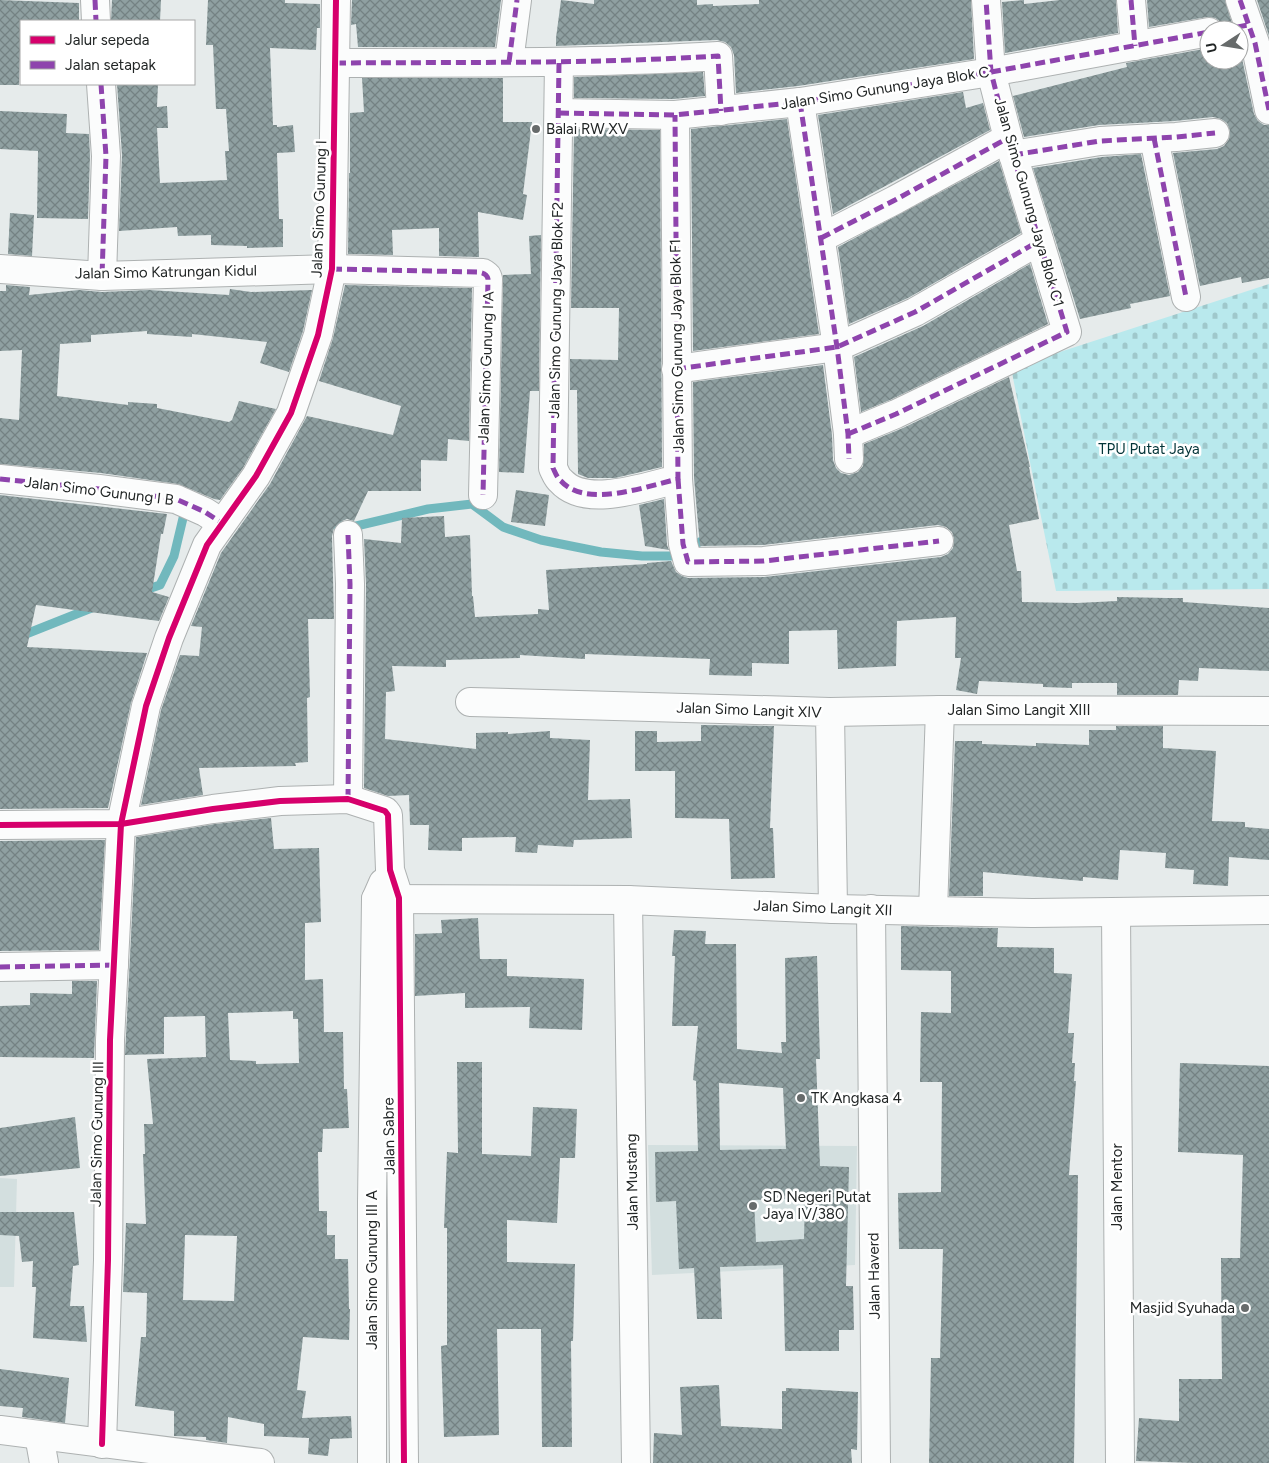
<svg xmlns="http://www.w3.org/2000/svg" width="1269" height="1463" viewBox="0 0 1269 1463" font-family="Figtree,sans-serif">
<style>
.built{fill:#d3dfdf}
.cemetery{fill:url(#cemetery-stones)}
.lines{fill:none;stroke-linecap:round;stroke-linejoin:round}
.stream{stroke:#71b8bd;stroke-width:9}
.building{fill:url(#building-cross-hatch);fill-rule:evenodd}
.street-casing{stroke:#adb1b1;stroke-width:30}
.secondary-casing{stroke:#adb1b1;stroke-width:30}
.street{stroke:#fbfcfc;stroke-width:28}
.secondary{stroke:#fbfcfc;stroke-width:28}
.quiet{stroke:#8e44ad;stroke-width:5;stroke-dasharray:10 5;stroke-linecap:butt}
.cycleway-casing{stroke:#fff;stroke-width:9}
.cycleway{stroke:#d6006c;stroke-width:6}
.poi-dot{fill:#676b6b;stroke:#fff;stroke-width:2}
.labels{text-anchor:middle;stroke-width:5;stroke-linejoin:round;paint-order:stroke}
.street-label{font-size:15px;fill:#222626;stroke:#fff}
.poi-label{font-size:15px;fill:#222626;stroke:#fff;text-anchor:start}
.park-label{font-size:15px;fill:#033438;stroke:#fff}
</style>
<defs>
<pattern id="cemetery-stones" width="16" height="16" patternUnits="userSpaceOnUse" patternTransform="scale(1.25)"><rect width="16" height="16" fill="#b9e9ed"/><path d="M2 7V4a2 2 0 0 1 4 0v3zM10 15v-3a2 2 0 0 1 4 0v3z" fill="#9fc8cb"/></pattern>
<pattern id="building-cross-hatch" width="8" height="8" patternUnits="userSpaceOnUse" patternTransform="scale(1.25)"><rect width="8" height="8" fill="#8fa0a1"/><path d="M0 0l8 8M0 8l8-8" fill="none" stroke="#748283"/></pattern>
</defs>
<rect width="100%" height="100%" fill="#e6ebeb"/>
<g class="built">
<polygon points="648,1145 857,1146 855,1265 652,1275"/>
<polygon points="0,1178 17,1179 14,1287 0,1287"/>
</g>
<polygon class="cemetery" points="1269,284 1269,589 1056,591 1011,368"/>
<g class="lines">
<g class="stream">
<polyline points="327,523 352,527 428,509 472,504 503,527 541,540 601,552 642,556 676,556 687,548 710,537"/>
<polyline points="142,591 160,585 174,556 184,514 191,511"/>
<polyline points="0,641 21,636 94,607"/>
</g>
</g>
<g class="building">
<polygon points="0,0 79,3 79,21 21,21 19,85 0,85"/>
<polygon points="112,0 161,0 160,21 111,21"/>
<polygon points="208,0 285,0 285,3 320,4 320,28 317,28 316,50 270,48 273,125 277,125 277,127 293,125 295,152 277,153 279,219 283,219 283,247 247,248 247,246 211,245 211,235 178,236 177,227 119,231 122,155 117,84 158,84 157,107 167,106 168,128 157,128 160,183 227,180 225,151 229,151 226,109 216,109 213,45 206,45"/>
<polygon points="352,0 501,0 495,47 358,47 356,24 351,25"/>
<polygon points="561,0 594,4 594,0 697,0 697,5 713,4 713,6 759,4 759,0 971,0 974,59 798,86 736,93 734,55 731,47 725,42 717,40 556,46 556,38"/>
<polygon points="1024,0 1024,4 1060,0 1116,0 1118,33 1005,53 1002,2"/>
<polygon points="1147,0 1225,0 1234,30 1224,30 1221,22 1215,18 1207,17 1149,27"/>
<polygon points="1257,0 1269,0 1269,36"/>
<polygon points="1239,45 1254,114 1258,121 1264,125 1269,125 1269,278 1242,283 1241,277 1200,286 1173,153 1217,149 1224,146 1229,139 1230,131 1227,123 1221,119 1213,117 1175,121 1099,125 1024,137 1013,96 1127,67 1126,63 1209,48 1209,60 1239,60"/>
<polygon points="703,72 705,96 674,99 574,98 574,77"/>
<polygon points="362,78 503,78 503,122 532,122 523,194 527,195 523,220 478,212 479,257 439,256 439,228 392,230 393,255 348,254 349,173 350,173 350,113 364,112"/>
<polygon points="963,92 966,108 983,103 990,130 833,214 818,115"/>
<polygon points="0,111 67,114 66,133 89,134 90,156 88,219 37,218 38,151 0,149"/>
<polygon points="787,119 819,334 693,351 691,129"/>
<polygon points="574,129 660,130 662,467 615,478 588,478 578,474 577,390 570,390 570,359 618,360 619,308 571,308"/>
<polygon points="1141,154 1170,296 1130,304 1131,308 1080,319 1033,168 1102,157"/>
<polygon points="999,161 1021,233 908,298 849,324 838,247"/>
<polygon points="10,213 34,215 32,256 8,254"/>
<polygon points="541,235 539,391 530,391 524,473 499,472 503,275 531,274 529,236"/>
<polygon points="1030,264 1048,324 890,400 861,412 854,357 923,326"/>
<polygon points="6,285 30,287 29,295 79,290 102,292 149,290 229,295 230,289 251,292 312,290 303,331 289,372 260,363 267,342 192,334 192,337 147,334 147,331 91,335 91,342 60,344 57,396 128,405 128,402 157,404 157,408 229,422 232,420 239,401 276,409 243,468 220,500 214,499 178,484 101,473 0,464 0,418 19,420 22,350 0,351 0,291 6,291"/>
<polygon points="345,285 472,288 469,441 448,439 447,461 421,460 421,491 368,491 354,521 347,519 340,522 334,528 332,536 334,619 308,619 310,697 307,698 308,762 295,763 296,766 199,768 203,795 141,805 161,710 180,655 199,656 202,627 191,626 221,553 270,484 307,416 393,435 401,406 319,381 333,338"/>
<polygon points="823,365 832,435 833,460 836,468 841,473 849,475 858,472 863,466 864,444 903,428 1009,377 1030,467 1029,467 1039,519 1009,525 1017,571 1021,571 1022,602 1077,603 1117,601 1117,597 1167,598 1183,598 1183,602 1269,608 1269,671 1199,668 1198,681 1179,680 1178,695 1117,695 1117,683 1072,683 1072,688 1043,687 1043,684 979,681 977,694 956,690 961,658 955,658 956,617 897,621 896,666 838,669 837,630 789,631 789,664 752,663 752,676 709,675 710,659 585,654 585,659 520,655 520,658 446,660 446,667 392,666 395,691 386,692 385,739 476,749 476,733 508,732 508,734 550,731 550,738 590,740 588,800 630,799 632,838 574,840 573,847 538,845 537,853 515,852 516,837 462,838 462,851 428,850 429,825 410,825 409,795 388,796 364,788 366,584 364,539 401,543 402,518 444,516 445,537 470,535 472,596 473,596 475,617 538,614 538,609 549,610 546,570 647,564 647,563 671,561 676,572 682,576 688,578 764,577 941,557 948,554 953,548 954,539 952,532 946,527 938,525 763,545 700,546 694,478 693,382"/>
<polygon points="516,490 549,495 545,526 511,522"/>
<polygon points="0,495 167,514 163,534 161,534 152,592 169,597 159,621 36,605 27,647 147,653 131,703 108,808 0,809"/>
<polygon points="664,499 667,545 669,550 645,546 639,505"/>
<polygon points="701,725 774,726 770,828 773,828 775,878 731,879 729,819 675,818 675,771 635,771 635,731 657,731 657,742 701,741"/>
<polygon points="1116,726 1163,726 1163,748 1216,751 1212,821 1245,822 1245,827 1269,829 1269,860 1229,857 1228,886 1193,884 1194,870 1165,868 1166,853 1120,850 1118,880 1083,877 1083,881 983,872 983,896 949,896 955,741 982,741 982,744 1036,746 1036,743 1089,745 1089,730 1116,730"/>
<path d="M271,818L274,849L319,848L321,922L305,923V980L323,979L324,1032H343L344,1089H347L349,1128L323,1129L322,1152H318L319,1211H327V1235H335V1259H348L349,1309H350L349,1340L303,1337L297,1390L306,1391L302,1418L351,1416L352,1438L330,1439L328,1456L308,1454L309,1438L264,1436V1424L228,1417L227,1443L206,1440V1437L174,1436V1411L135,1406L141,1337H146L147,1293L123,1292L126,1223L146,1224L143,1154H145L144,1124H153L147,1059L206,1057L205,1016L164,1017V1054L125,1055L136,837L215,824ZM293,1011V1019H298L299,1063L256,1064V1061L230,1060L228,1013ZM185,1235L237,1236L234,1301L183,1300Z"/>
<polygon points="105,840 99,950 0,951 0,841"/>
<polygon points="478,918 480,959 507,959 507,976 584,979 582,1030 529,1028 530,1007 465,1008 465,993 415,996 415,934 442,933 441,920"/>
<polygon points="901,926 998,928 997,947 1054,948 1054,973 1072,974 1068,1033 1074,1033 1072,1063 1075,1063 1074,1081 1076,1081 1069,1175 1078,1175 1074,1463 929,1463 931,1358 940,1358 943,1249 899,1249 898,1193 941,1192 942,1082 920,1082 921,1012 951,1013 951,971 901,970"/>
<path d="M674,930L706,931L705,944H736L737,1049L782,1053L781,1042H786L785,958L817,956L820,1059H816L820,1166L849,1167L846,1286H853L854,1330H839V1351H785L783,1265L720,1267L722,1319H697L694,1268L679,1269L676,1201L656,1202L655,1152L698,1151L696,1081L693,1080L698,1026H672L675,956H672ZM719,1083L783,1088L786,1149L720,1150ZM805,1198L804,1239L756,1242L754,1200Z"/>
<polygon points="72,981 97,981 94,1058 0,1057 0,1006 30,1005 30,993 72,994"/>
<polygon points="457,1062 482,1062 482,1154 531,1156 533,1107 577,1109 575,1158 560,1158 557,1223 507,1220 507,1262 575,1264 573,1341 571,1341 572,1447 542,1447 541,1329 497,1329 499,1435 444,1437 441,1346 447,1345 447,1228 444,1228 447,1152 458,1153"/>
<polygon points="1180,1063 1269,1066 1269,1463 1193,1463 1136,1461 1139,1418 1179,1421 1179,1379 1222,1379 1221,1258 1240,1258 1243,1155 1178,1152"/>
<polygon points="75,1117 80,1168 0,1176 0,1128"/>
<polygon points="0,1212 74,1212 79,1265 73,1266 70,1306 84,1306 87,1342 33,1338 36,1287 32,1287 33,1261 22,1262 19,1236 0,1235"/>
<polygon points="0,1369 69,1378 65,1423 22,1417 23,1408 0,1406"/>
<polygon points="719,1385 721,1426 782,1429 782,1391 786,1391 786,1388 858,1392 857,1450 851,1449 852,1463 653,1463 654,1433 682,1435 680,1387"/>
</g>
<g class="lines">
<g class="street-casing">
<g id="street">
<polyline points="95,0 96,21"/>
<polyline points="1131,0 1135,46"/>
<polyline points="1240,0 1255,43 1269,110"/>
<polyline points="509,62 517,0"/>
<path d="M336,63C463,62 591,64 718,56L721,111"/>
<path d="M559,63L553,468C555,472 557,478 561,481C586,509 647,486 678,479L675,115"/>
<polyline points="101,84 106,156 102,276"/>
<polyline points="800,102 837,347 848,434 849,459"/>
<polyline points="559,113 675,115 800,102 991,72 1209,32"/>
<polyline points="1154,138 1186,297"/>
<polyline points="1013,155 1100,141 1176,137 1215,133"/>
<polyline points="821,238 895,200 1008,138"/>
<polyline points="0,269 102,276 332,269 483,273 487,276 488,279 483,495"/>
<polyline points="676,369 837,347 915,312 1039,241"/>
<polyline points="848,434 896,414 1067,332 1008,138 991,72 986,0"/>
<polyline points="0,479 99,489 176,499 205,512 222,523"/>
<polyline points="678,479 683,544 688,562 764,561 939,541"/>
<polyline points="470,702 830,712 833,909"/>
<polyline points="830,712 940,710"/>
<polyline points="348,799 350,584 348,535"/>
<polyline points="0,825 121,824 213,809 280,801 348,799 385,811 388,815 390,870 399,898 404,1463"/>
<polyline points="376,899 628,900 833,909 1033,913 1269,910"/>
<polyline points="628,900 636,1463"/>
<polyline points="871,909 876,1463"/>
<polyline points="933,911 940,710 1269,711"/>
<polyline points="1116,912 1120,1463"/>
<polyline points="0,967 114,965"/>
<polyline points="39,1435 44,1463"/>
<polyline points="102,1444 108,1260 110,1040 121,824 146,706 169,638 207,545 256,476 291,413 318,335 332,269 336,0"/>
<polyline points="372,1463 372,1203 376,899 383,883"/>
</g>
</g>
<g class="secondary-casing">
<polyline id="secondary" points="0,1430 260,1463"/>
</g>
<use href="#street" class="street"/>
<use href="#secondary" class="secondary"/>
<g class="quiet">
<polyline points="95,0 96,21"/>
<polyline points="1131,0 1135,46"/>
<polyline points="1240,0 1255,43 1269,110"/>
<polyline points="1222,30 1248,25"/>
<polyline points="509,62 517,0"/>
<path d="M336,63C463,62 591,64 718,56L721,111"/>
<path d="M559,63L553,468C555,472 557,478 561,481C586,509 647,486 678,479L675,115"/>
<polyline points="101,84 106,156 102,276"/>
<polyline points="800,102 837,347 848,434 849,459"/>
<polyline points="559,113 675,115 800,102 991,72 1209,32"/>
<polyline points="1154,138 1186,297"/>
<polyline points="1013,155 1100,141 1176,137 1215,133"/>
<polyline points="821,238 895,200 1008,138"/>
<path d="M332,269L478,272C484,273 487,274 488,279L483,495"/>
<polyline points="676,369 837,347 915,312 1039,241"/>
<polyline points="848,434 896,414 1067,332 1008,138 991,72 986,0"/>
<polyline points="0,479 99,489 176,499 205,512 222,523"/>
<polyline points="678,479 683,544 688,562 764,561 939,541"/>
<polyline points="348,799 350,584 348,535"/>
<polyline points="0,967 114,965"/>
</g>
<g class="cycleway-casing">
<g id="cycleway">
<polyline points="0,825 121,824 213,809 280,801 348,799 385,811 388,815 390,870 399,898 404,1463"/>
<polyline points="102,1444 108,1260 110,1040 121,824 146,706 169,638 207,545 256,476 291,413 318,335 332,269 336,0"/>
</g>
</g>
<use href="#cycleway" class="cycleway"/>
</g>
<g class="poi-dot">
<circle cx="536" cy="129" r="5"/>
<circle cx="801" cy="1098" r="5"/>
<circle cx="753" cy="1206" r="5"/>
<circle cx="1245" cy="1308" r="5"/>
</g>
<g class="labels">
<g class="street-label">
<text transform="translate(885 88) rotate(-9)" y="5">Jalan Simo Gunung Jaya Blok C</text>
<text transform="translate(1029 202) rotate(74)" y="5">Jalan Simo Gunung Jaya Blok C1</text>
<text transform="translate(319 209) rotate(-88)" y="5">Jalan Simo Gunung I</text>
<text transform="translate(166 272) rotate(-1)" y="5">Jalan Simo Katrungan Kidul</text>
<text transform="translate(556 310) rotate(-89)" y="5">Jalan Simo Gunung Jaya Blok F2</text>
<text transform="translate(677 346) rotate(-91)" y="5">Jalan Simo Gunung Jaya Blok F1</text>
<text transform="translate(486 367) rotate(-88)" y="5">Jalan Simo Gunung I A</text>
<text transform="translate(99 491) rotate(7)" y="5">Jalan Simo Gunung I B</text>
<text transform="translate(749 710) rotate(2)" y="5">Jalan Simo Langit XIV</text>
<text x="1019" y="715">Jalan Simo Langit XIII</text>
<text transform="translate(823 908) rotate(2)" y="5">Jalan Simo Langit XII</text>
<text transform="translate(97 1134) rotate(-89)" y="5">Jalan Simo Gunung III</text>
<text transform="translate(389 1136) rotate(-91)" y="5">Jalan Sabre</text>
<text transform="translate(632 1182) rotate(-91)" y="5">Jalan Mustang</text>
<text transform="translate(1117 1187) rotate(-90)" y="5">Jalan Mentor</text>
<text transform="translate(372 1270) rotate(-90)" y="5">Jalan Simo Gunung III A</text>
<text transform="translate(874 1276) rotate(-91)" y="5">Jalan Haverd</text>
</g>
<g class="poi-label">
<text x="546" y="134">Balai RW XV</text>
<text x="811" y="1103">TK Angkasa 4</text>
<text x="763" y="1202">SD Negeri Putat<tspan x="763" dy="17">Jaya IV/380</tspan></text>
<text x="1235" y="1313" text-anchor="end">Masjid Syuhada</text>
</g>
<g class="park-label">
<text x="1149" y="454">TPU Putat Jaya</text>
</g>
</g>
<rect x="20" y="20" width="175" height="65" fill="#ffffff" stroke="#a7a8a8"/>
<rect x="30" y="36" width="25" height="8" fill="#d6006c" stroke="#a7a8a8"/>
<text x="65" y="45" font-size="15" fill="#222626">Jalur sepeda</text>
<rect x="30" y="61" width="25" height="8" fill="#8e44ad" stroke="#a7a8a8"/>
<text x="65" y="70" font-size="15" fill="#222626">Jalan setapak</text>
<g transform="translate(1224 45) rotate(258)"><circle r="24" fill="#ffffff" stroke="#a7a8a8"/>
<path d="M0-4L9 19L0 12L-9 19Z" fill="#676b6b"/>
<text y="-8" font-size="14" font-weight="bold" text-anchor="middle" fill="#222626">U</text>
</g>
</svg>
